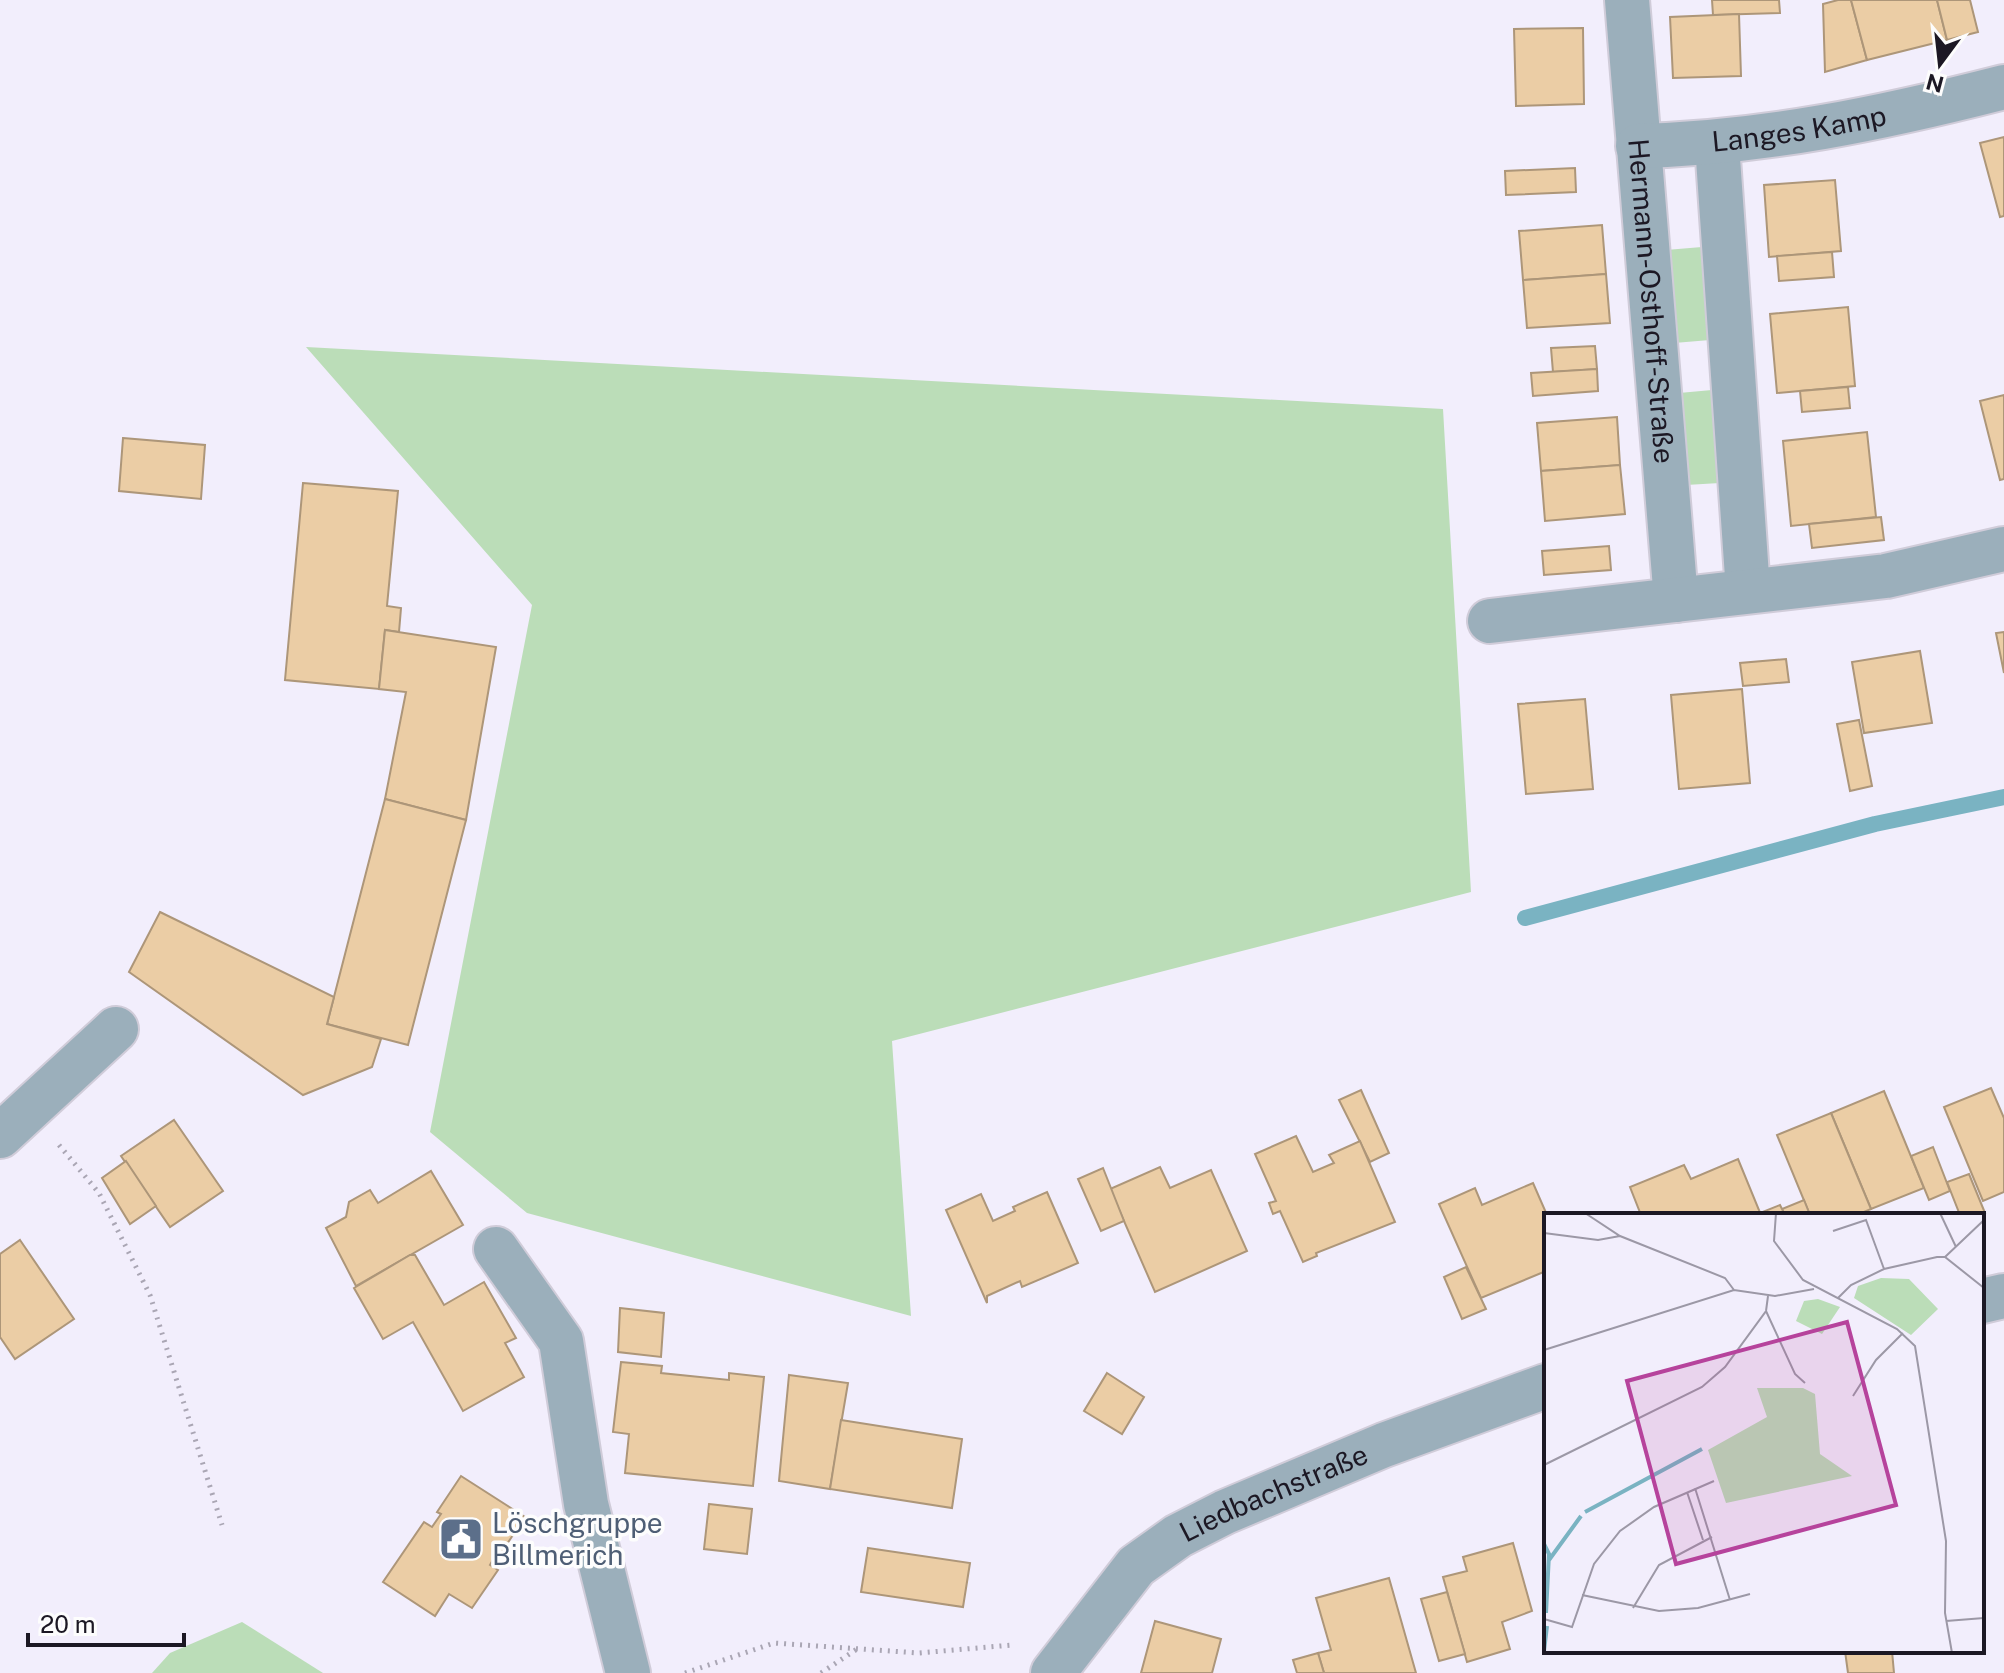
<svg xmlns="http://www.w3.org/2000/svg" width="2004" height="1673" viewBox="0 0 2004 1673" font-family="'Public Sans',sans-serif">
<style>
.green{fill:#bbddb8}
.lines{fill:none;stroke-linecap:round;stroke-linejoin:round}
.stream{stroke:#7ab3c2;stroke-width:16}
.building{fill:#ebcda5;stroke:#ad9679;stroke-width:2}
.minor-casing{stroke:#d0ccd9;stroke-width:48}
.path{stroke:#aaa6b4;stroke-width:5;stroke-dasharray:2 6;stroke-linecap:butt}
.minor{stroke:#9bafbb;stroke-width:44}
.labels{text-anchor:middle;stroke-width:7;stroke-linejoin:round;paint-order:stroke}
.street-label{font-size:28px;fill:#1c1824;stroke:#fdfdfd}
.service-label{font-size:28px;fill:#4e5e75;stroke:#fdfdfd;text-anchor:start}
.inset-river{fill:none;stroke:#7ab3c2;stroke-width:4}
.inset-road{fill:none;stroke:#9c98a6;stroke-width:2}
.view{fill:#b6439c;fill-opacity:0.15;stroke:#b6439c;stroke-width:4}
.inset-edge{fill:none;stroke:#1c1824;stroke-width:4}
</style>
<rect width="100%" height="100%" fill="#f2eefc"/>
<g class="green">
<polygon points="1702,247 1710,340 1674,343 1666,250"/>
<polygon points="306,347 1443,409 1471,892 892,1041 911,1316 527,1213 430,1132 532,605"/>
<polygon points="1712,390 1720,483 1686,485 1679,393"/>
<polygon points="242,1622 323,1673 152,1673 170,1653"/>
</g>
<g class="lines">
<polyline class="stream" points="1525,918 1875,824 2004,797"/>
</g>
<g class="building">
<polygon points="1712,0 1779,0 1780,13 1713,15"/>
<polygon points="1838,0 1851,0 1867,60 1825,72 1823,4"/>
<polygon points="1851,0 1937,0 1947,40 1867,60"/>
<polygon points="1937,0 1970,0 1978,32 1947,40"/>
<polygon points="1739,14 1741,76 1673,78 1670,17"/>
<polygon points="1583,28 1584,104 1516,106 1514,29"/>
<polygon points="2004,137 2004,216 2000,217 1980,143"/>
<polygon points="1575,168 1576,192 1506,195 1505,171"/>
<polygon points="1835,180 1841,251 1769,257 1764,185"/>
<polygon points="1602,225 1606,274 1523,280 1519,231"/>
<polygon points="1832,252 1834,277 1779,281 1777,256"/>
<polygon points="1606,274 1610,323 1527,328 1523,280"/>
<polygon points="1848,307 1855,386 1777,393 1770,314"/>
<polygon points="1595,346 1597,369 1553,372 1551,348"/>
<polygon points="1597,369 1598,391 1533,396 1531,373"/>
<polygon points="1848,387 1850,408 1802,412 1800,391"/>
<polygon points="2004,395 2004,479 2000,480 1980,401"/>
<polygon points="1617,417 1620,465 1541,471 1537,423"/>
<polygon points="1867,432 1876,517 1791,526 1783,441"/>
<polygon points="123,438 205,445 201,499 119,491"/>
<polygon points="1620,465 1625,514 1545,521 1541,471"/>
<polygon points="303,483 398,491 387,606 401,608 399,632 385,630 379,689 285,680"/>
<polygon points="1881,517 1884,540 1812,548 1809,524"/>
<polygon points="1609,546 1611,570 1544,575 1542,551"/>
<polygon points="385,630 496,647 466,820 385,799 406,692 379,689"/>
<polygon points="2004,632 2004,673 1996,633"/>
<polygon points="1920,651 1932,723 1864,733 1852,662"/>
<polygon points="1786,659 1789,682 1743,686 1740,663"/>
<polygon points="1742,689 1750,783 1679,789 1671,695"/>
<polygon points="1585,699 1593,789 1526,794 1518,704"/>
<polygon points="1859,720 1872,786 1850,791 1837,724"/>
<polygon points="385,799 466,820 408,1045 327,1024"/>
<polygon points="160,912 334,997 327,1024 381,1039 372,1067 303,1095 129,972"/>
<polygon points="1991,1088 2004,1118 2004,1192 1983,1201 1944,1107"/>
<polygon points="1361,1090 1389,1153 1370,1162 1339,1100"/>
<polygon points="1884,1091 1924,1188 1871,1209 1831,1113"/>
<polygon points="1831,1113 1871,1209 1857,1215 1810,1215 1777,1135"/>
<polygon points="174,1120 223,1191 170,1227 121,1156"/>
<polygon points="1296,1136 1313,1172 1334,1163 1329,1155 1360,1141 1395,1222 1316,1253 1317,1256 1303,1262 1280,1211 1273,1214 1269,1203 1276,1201 1255,1154"/>
<polygon points="1933,1147 1950,1191 1929,1200 1911,1156"/>
<polygon points="1738,1159 1761,1215 1641,1215 1630,1187 1684,1165 1691,1179"/>
<polygon points="126,1161 156,1206 130,1224 102,1178"/>
<polygon points="1160,1167 1170,1188 1211,1170 1247,1251 1155,1292 1110,1189"/>
<polygon points="1103,1168 1124,1221 1101,1231 1078,1179"/>
<polygon points="431,1171 463,1225 356,1286 326,1228 346,1217 349,1202 370,1190 378,1203"/>
<polygon points="1969,1174 1985,1213 1979,1215 1960,1215 1947,1182"/>
<polygon points="1533,1183 1547,1215 1546,1271 1481,1298 1439,1204 1475,1188 1482,1205"/>
<polygon points="1047,1192 1078,1263 1022,1287 1020,1281 987,1296 987,1303 946,1210 981,1194 993,1221 1015,1211 1013,1207"/>
<polygon points="1804,1200 1810,1215 1785,1215 1782,1209"/>
<polygon points="1780,1205 1785,1215 1761,1215 1760,1213"/>
<polygon points="20,1240 74,1319 15,1359 0,1337 0,1254"/>
<polygon points="410,1255 415,1255 444,1305 484,1282 516,1338 505,1343 524,1377 463,1411 413,1322 383,1339 354,1288"/>
<polygon points="1466,1267 1486,1309 1462,1319 1444,1277"/>
<polygon points="620,1308 664,1313 661,1357 618,1352"/>
<polygon points="621,1362 662,1366 661,1373 729,1380 729,1373 764,1377 753,1486 625,1473 629,1434 613,1432"/>
<polygon points="1107,1373 1144,1397 1122,1434 1084,1411"/>
<polygon points="789,1375 848,1383 830,1489 779,1481"/>
<polygon points="841,1420 962,1439 952,1508 830,1489"/>
<polygon points="461,1476 525,1517 501,1553 498,1551 490,1565 498,1570 472,1608 449,1594 435,1616 383,1582 424,1522 432,1527 441,1514 437,1512"/>
<polygon points="709,1504 752,1509 747,1554 704,1549"/>
<polygon points="1513,1543 1532,1611 1502,1622 1510,1649 1467,1662 1443,1577 1467,1571 1463,1557"/>
<polygon points="868,1548 970,1563 963,1607 861,1592"/>
<polygon points="1389,1578 1416,1673 1324,1673 1318,1653 1331,1650 1316,1598"/>
<polygon points="1447,1592 1465,1654 1439,1661 1421,1599"/>
<polygon points="1155,1621 1221,1639 1212,1673 1141,1673"/>
<polygon points="1845,1651 1892,1651 1894,1673 1848,1673"/>
<polygon points="1318,1653 1324,1673 1297,1673 1293,1660"/>
</g>
<g class="lines">
<g class="minor-casing">
<g id="minor">
<path id="s1" d="M1627,0L1676,600"/>
<polyline points="1717,144 1748,591"/>
<path id="s2" d="M1638,146C1764,143 1883,118 2004,87"/>
<polyline points="1490,621 1886,576 2004,549"/>
<polyline points="0,1136 116,1029"/>
<polyline points="496,1249 561,1341 586,1504 628,1673"/>
<polyline points="1982,1301 2004,1296"/>
<path id="s3" d="M1053,1673L1136,1566L1178,1536L1225,1512L1384,1445L1546,1386"/>
</g>
</g>
<g class="path">
<polyline points="59,1145 99,1193 150,1295 222,1525"/>
<polyline points="685,1673 774,1643 919,1653 1012,1645"/>
<polyline points="821,1673 857,1649"/>
</g>
<use href="#minor" class="minor"/>
</g>
<defs>
<g id="civic-square" transform="scale(2.3)"><rect x="-9" y="-9" width="18" height="18" rx="4" fill="#5c6f8a" stroke="#fdfdfd"/><path d="M-.6-6.5H3V-4.5H.6V-3L4-1V1h2V6H-6V1h2V-1L-.6-3ZM-1.2 2.5V6h2.4V2.5Z" fill="#fff"/></g>
</defs>
<g fill-rule="evenodd">
<use href="#civic-square" x="461" y="1539"/>
</g>
<g class="labels">
<g class="street-label">
<text dy="10" stroke="none"><textPath href="#s2" startOffset="162">Langes Kamp</textPath></text>
<text dy="10" stroke="none"><textPath href="#s1" startOffset="302">Hermann-Osthoff-Straße</textPath></text>
<text dy="10" stroke="none"><textPath href="#s3" startOffset="292">Liedbachstraße</textPath></text>
</g>
<g class="service-label">
<text x="492" y="1533">Löschgruppe<tspan x="492" dy="32">Billmerich</tspan></text>
</g>
</g>
<g transform="translate(1544 1213)">
<rect width="440" height="440" fill="#f2eefc"/>
<path d="M337,65L365,66L394,96L367,122L310,85L314,73ZM274,86L296,94L278,121L252,108L260,88ZM213,175H259L271,181L276,241L308,263L182,290L164,237L223,204Z" fill="#bbddb8"/>
<path class="inset-river" d="M41,299L158,236M0,331L5,341L2,400M5,347L37,303M0,438L3,413"/>
<path class="inset-road" d="M41,0L76,23L181,65L190,77M232,0L230,28L259,67L353,116L371,133L402,328L401,400L408,440M396,0L412,34M289,18L322,7L340,56M0,20L54,27L76,23M401,44L440,7M294,85L307,72L340,56L393,44H401L440,75M222,98L251,161L261,170M0,137L190,77L231,83L270,76M309,183L332,147L359,120M0,252L158,174L181,154L222,98L224,83M151,275L186,387M143,279L159,327M38,382L115,398L154,395L206,381M89,395L115,352L168,324M0,406L28,414L50,351L76,318L110,294L170,268M402,408L440,405"/>
<path class="view" d="M303,109L352,292L132,351L83,168Z"/>
<rect width="440" height="440" class="inset-edge"/>
</g>
<g transform="translate(1940 64) rotate(195)" stroke="#fdfdfd" stroke-width="6" paint-order="stroke">
<path d="M0-6L14 30L0 20L-14 30Z" fill="#1c1824"/>
<text y="-12" font-size="22" font-weight="bold" text-anchor="middle" fill="#1c1824">N</text>
</g>
<path d="M28 1633v12h156v-12" fill="none" stroke="#1c1824" stroke-width="4"/>
<text x="40" y="1633" font-size="24" fill="#1c1824" stroke="#fdfdfd" stroke-width="6" paint-order="stroke">20 m</text>
</svg>
